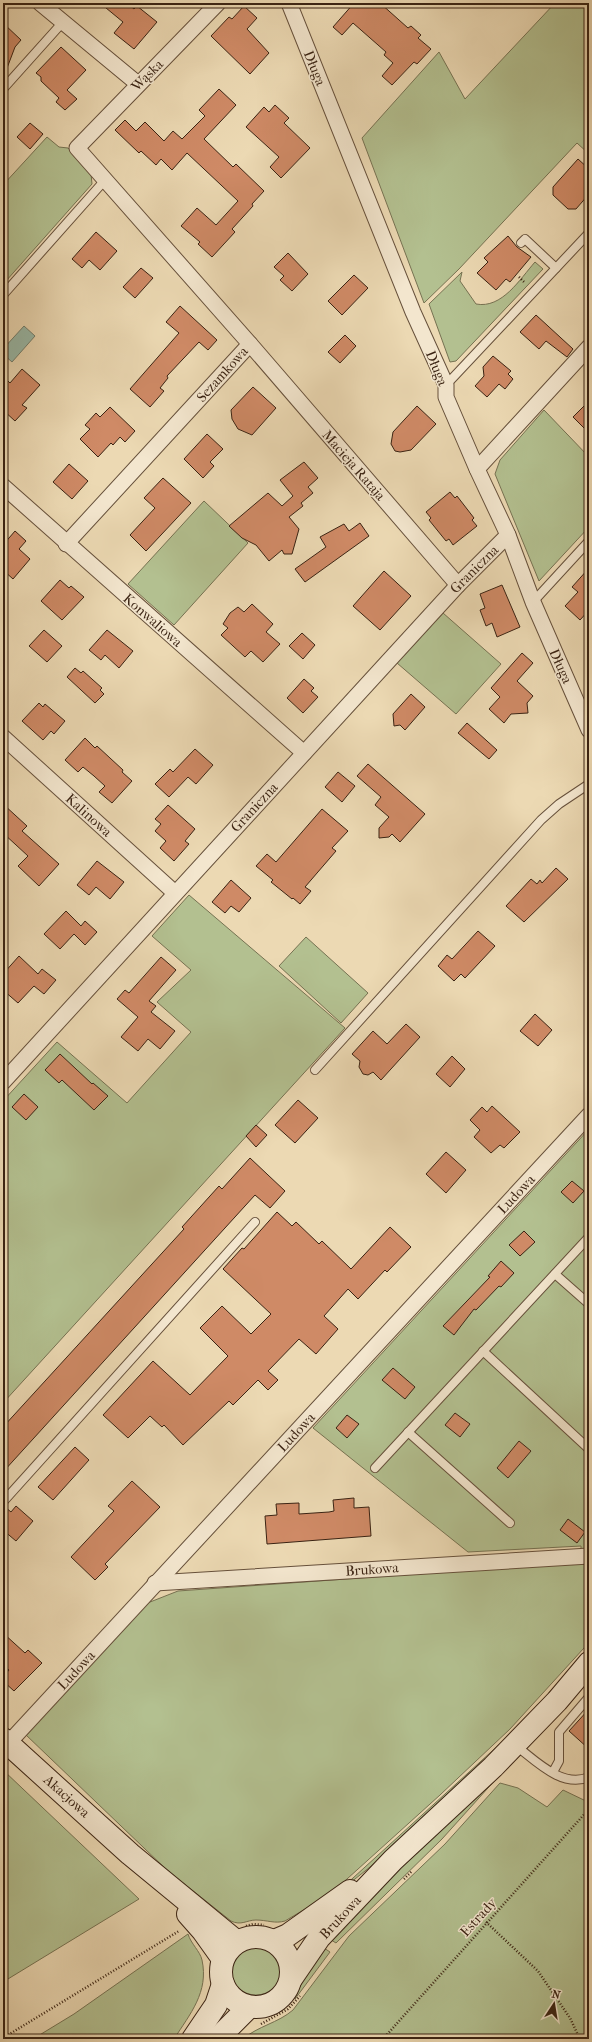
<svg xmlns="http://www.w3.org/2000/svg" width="592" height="2042" viewBox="0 0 592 2042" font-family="'IM FELL French Canon',serif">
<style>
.green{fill:#b3c090;stroke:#767252}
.water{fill:#99baa9;stroke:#737e6d}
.building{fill:#cf8a66;stroke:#3a2313}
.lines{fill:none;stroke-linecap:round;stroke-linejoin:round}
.lane-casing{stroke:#66503b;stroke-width:10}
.street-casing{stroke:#66503b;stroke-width:17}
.secondary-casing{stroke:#3a2313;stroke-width:24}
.path{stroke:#3a2313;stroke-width:2.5;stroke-dasharray:1 2;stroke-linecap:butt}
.lane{stroke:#f3e6ce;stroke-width:8}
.street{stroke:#f3e6ce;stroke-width:15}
.secondary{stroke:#f3e6ce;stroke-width:22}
.labels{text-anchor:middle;stroke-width:3;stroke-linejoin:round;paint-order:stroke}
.street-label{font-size:14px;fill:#3a2313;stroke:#f3e6ce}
</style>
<rect width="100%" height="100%" fill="#ecd9b3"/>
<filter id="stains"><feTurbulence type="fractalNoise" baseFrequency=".005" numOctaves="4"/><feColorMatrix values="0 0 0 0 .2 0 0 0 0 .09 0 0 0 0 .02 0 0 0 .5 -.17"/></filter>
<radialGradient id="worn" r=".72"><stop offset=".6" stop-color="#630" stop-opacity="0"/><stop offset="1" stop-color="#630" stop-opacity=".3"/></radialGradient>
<g class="green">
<polygon points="555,3 589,3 589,154 577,143 459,269 424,303 362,138 439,52 465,99"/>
<polygon points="47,137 59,147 68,148 91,174 92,184 6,281 3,279 3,185"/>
<path d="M535,262L543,269L456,361L450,362L429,304L462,272L460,281L476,304C502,309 520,279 535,262Z"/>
<polygon points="544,410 589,457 589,527 539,581 495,474 500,460"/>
<polygon points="204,501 248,543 174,625 128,584"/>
<polygon points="443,613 501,664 456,714 397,663"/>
<polygon points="189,895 345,1028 3,1403 3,1101 57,1042 127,1103 191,1032 157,1002 191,970 152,936"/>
<polygon points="306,937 368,993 341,1023 279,966"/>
<polygon points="589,1129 589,1549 581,1549 581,1546 468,1552 313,1428"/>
<path d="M585,1562L589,1564V1641L584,1648L510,1729L440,1795L337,1888L322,1899L285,1921C275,1924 267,1920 256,1920C247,1920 241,1926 231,1921L168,1871L25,1734L145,1604L178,1591Z"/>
<polygon points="589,1649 589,1652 529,1720 395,1847 330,1899 514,1731"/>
<polygon points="506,1768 442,1839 336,1943 328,1938 391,1871"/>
<polygon points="3,1770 139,1899 3,1982"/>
<path d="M500,1783L518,1788L547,1807L563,1790L588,1802L589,1801V2039H243C258,2026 278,2023 293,2010L349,1936L445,1844Z"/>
<path d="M188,1934C191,1944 200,1951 202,1960C209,1992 190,2014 174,2039H33L74,2014Z"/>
<circle cx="256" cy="1969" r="26"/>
<polygon points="321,1946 330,1952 295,1999 304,1976"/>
</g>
<polygon class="water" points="24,326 35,336 12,362 3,354 3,349"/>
<g class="building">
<polygon points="100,3 127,3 134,9 137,6 157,22 134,49 114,33 123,22"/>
<polygon points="354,3 380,3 408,28 411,26 421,35 418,38 431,49 417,64 414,62 392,85 382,76 393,63 384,55 386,52 353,23 342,35 333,27"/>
<polygon points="244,6 257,18 247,29 269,53 250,74 211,36 229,17 232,19"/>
<polygon points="3,23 21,40 15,47 4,76"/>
<polygon points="61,47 86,70 67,90 77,99 65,110 56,102 59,98 41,81 41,77 36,73"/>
<polygon points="219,89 236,105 204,139 233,167 236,164 264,191 252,204 253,206 232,229 235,232 212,257 198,244 200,242 181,226 197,208 216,225 238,201 187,153 172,170 161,159 156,165 141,151 139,153 115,130 125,120 136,131 145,122 164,141 173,131 182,139 205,116 199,110"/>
<polygon points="275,105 289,118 284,123 310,148 281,178 270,167 279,157 246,127 264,107 269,112"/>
<polygon points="30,123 43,134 30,149 17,137"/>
<polygon points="578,159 589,169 589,194 576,209 568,209 553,195 553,187"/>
<polygon points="96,232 117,251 100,270 89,260 82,268 72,259"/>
<polygon points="508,236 517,247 531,257 510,282 506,279 496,290 477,273 488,262 484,258"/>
<polygon points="288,253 308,274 292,291 280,280 284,276 274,267"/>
<polygon points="141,268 153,278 135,298 123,287"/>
<polygon points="354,275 368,288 342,315 328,301"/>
<polygon points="180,306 217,340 208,350 199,342 167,376 168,378 160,388 164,391 150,407 130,389 179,333 166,322"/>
<polygon points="536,315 573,349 567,357 546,341 539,349 520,332"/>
<polygon points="345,335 356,346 340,363 328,352"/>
<polygon points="493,356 511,371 508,374 513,379 505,389 499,384 487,397 475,386 484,376 483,367"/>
<polygon points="22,369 40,385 22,405 27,408 15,421 3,410 3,376 10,383"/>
<polygon points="253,387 276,408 252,435 238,429 232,419 231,410"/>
<polygon points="589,401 589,433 573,417"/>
<polygon points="417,406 436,424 411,450 400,452 395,451 391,444 393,432"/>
<polygon points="110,407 135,431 125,442 120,437 113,445 111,443 98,457 80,439 90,429 85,425 96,413 100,417"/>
<polygon points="207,434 223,449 210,462 214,466 203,478 184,459"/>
<polygon points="304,462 318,478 308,487 313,493 301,503 303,506 289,517 299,529 292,554 284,554 282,550 269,561 256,545 242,538 229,526 268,493 282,506 293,496 280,480"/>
<polygon points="69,464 88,481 72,499 53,482"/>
<polygon points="163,478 191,503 146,551 130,535 155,508 144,498"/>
<polygon points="450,492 455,498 457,496 474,518 472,520 477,526 453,545 449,539 446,541 429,520 431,518 426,512"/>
<polygon points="360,523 369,536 305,582 295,569 326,547 320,537 344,524 349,531"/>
<polygon points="15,531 26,541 19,549 30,559 13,579 3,570 3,545"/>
<polygon points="589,568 589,610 580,620 565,606 578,592 572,587"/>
<polygon points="384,571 411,596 380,630 353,606"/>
<polygon points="60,580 69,588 71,586 84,597 62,620 41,601"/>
<polygon points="502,585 520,627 497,637 492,623 486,626 480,610 485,608 480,594"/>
<polygon points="252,604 273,624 266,632 280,644 263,662 251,651 245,657 221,635 228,628 223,624 230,613 238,607 244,612"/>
<polygon points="44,630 62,646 47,662 29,646"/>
<polygon points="107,630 133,651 119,668 105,655 101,660 89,650"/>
<polygon points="302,633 315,645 303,659 289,646"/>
<polygon points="522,653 533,663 517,681 533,696 527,703 528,713 511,714 504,723 489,709 500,697 491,688"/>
<polygon points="75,668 81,673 83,671 102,688 100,690 104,694 95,703 67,677"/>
<polygon points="304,679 314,688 311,691 318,697 303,713 287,698"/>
<polygon points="411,694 425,707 405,730 400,725 394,726 393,714"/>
<polygon points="39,703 43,707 45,704 65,721 54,734 51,731 43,740 22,721"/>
<polygon points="467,723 497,750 489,759 458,733"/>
<polygon points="85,738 95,748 97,746 123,770 122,772 132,781 112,803 99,792 105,786 94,776 83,767 78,772 65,760"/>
<polygon points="195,749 213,765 196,784 188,777 169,797 155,784 170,769 173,772"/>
<polygon points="368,764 425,814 400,842 392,834 389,837 379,838 379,828 389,817 375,805 381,797 357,776"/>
<polygon points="338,772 355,786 342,802 325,787"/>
<polygon points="3,804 27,826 22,831 59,864 39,886 18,866 28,856 3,833"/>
<polygon points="168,805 195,829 185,841 189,844 174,861 160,848 166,841 155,831 161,824 155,819"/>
<polygon points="322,809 348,831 332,848 336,851 305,887 311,891 300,904 293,898 292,899 271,882 273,880 256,866 267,854 276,862"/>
<polygon points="97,861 124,882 110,899 96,887 89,895 77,885"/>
<polygon points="556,868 568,879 524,922 506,906 531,879 537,884 540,880 542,883"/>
<polygon points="231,880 251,898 239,912 231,906 225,913 212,902"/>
<polygon points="66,911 81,926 85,921 97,932 85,945 74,934 60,949 44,934"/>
<polygon points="478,931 495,946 465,978 461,974 454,981 438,966 447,955 452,959"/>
<polygon points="19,956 38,974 42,969 56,980 44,994 34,986 18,1003 3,990 3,974"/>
<polygon points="161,957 176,970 149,1001 156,1006 151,1012 175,1031 160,1049 148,1039 138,1051 121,1037 138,1017 117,999 125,990 129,993"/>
<polygon points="535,1014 552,1030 538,1046 520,1031"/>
<polygon points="406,1024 420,1037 381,1080 373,1072 368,1075 363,1074 359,1067 360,1061 352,1054 373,1031 387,1044"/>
<polygon points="60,1054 92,1084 93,1083 108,1096 94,1110 62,1080 59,1083 45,1070"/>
<polygon points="452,1056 465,1069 450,1087 436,1074"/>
<polygon points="24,1094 38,1107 26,1120 12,1107"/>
<polygon points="298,1100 318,1118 295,1143 275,1125"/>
<polygon points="492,1106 520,1132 504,1148 500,1145 491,1153 474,1137 480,1130 470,1120 482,1107 487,1112"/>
<polygon points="256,1125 267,1135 256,1147 246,1136"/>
<polygon points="446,1152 466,1170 446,1193 426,1174"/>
<polygon points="250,1158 285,1191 270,1208 255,1195 3,1472 3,1427 184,1229 182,1227 219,1186 222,1189"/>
<polygon points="572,1181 584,1191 573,1203 561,1192"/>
<polygon points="277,1212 292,1226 296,1222 319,1244 322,1241 351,1269 390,1227 411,1247 387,1272 385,1270 358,1299 348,1289 324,1316 338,1329 316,1354 299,1339 268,1371 278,1380 268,1390 258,1380 233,1405 229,1401 183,1445 164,1425 162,1427 150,1416 128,1438 103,1415 153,1361 190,1395 228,1356 200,1328 222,1306 251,1334 271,1314 223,1269 242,1248 244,1249"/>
<polygon points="524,1231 535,1242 520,1256 509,1245"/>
<polygon points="501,1261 514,1273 501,1287 499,1286 476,1310 474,1309 454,1335 443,1326 490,1277 488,1276"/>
<polygon points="393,1368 415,1387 405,1399 382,1380"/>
<polygon points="455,1413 470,1424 460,1437 445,1425"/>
<polygon points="347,1415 359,1424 347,1438 336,1428"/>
<polygon points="519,1441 531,1451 508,1478 497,1468"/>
<polygon points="75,1447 89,1460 53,1500 38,1487"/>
<polygon points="132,1481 160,1507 105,1564 108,1567 95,1580 71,1557 114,1511 108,1506"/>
<polygon points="354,1498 354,1508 369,1507 371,1536 267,1544 265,1516 277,1515 276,1504 299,1503 299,1514 329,1512 334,1511 333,1500"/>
<polygon points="16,1506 33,1521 16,1541 3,1530 3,1507 5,1507 11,1512"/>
<polygon points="568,1519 585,1532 577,1543 560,1530"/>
<polygon points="3,1633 25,1653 28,1650 42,1663 14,1691 3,1681 3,1677 9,1670 3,1665"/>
<polygon points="589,1709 589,1749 569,1731"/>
</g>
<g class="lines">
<g class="lane-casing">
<g id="lane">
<polyline points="3,89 63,22"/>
<polyline points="521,243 525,239 556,268"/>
<polyline points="3,295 105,180"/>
<polyline points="446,385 589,233"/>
<polyline points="533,602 589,541"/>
<polyline points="315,1070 541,820 559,804 589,784"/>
<polyline points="555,1274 589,1304"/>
<polyline points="483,1351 589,1449"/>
<polyline points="408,1432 510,1523"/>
<polyline points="375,1468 589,1237"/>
<polyline points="3,1502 255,1222"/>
<path d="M515,1745C535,1760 562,1789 589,1777"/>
<polyline points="553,1772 559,1761 559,1732 589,1697"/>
</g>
</g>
<g class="street-casing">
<g id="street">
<polyline points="40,3 138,84"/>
<polyline points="289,3 413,312 446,385 446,397 477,469 508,535 533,602 589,730"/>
<polyline points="250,344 458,585"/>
<polyline points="477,469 589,347"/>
<polyline points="3,486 304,753"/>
<polyline points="66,544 250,344 77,148 218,3"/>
<polyline points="3,737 175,893"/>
<polyline points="3,1082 458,585 508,535"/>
<polyline points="155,1583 589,1556"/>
<polyline points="3,1749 589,1115"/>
</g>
</g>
<g class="secondary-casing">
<g id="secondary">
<polyline points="3,1739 130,1854 237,1942"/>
<polyline points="188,1914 203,1931 223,1959"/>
<circle cx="256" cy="1972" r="35"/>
<polyline points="274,1941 288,1935 350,1891"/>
<polyline points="291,1979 319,1938 393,1860 493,1767 557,1701 589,1663"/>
<polyline points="193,2039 216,2005 223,1984"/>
<polyline points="217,2039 249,2007"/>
</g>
</g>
<g class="path">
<polyline points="519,277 525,283"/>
<polyline points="404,1879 412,1871"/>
<polyline points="486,1922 538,1971 570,2018 580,2039"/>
<polyline points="246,1926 253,1924 264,1925"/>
<polyline points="261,2024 288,2009 300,1996"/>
<polyline points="3,2038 179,1931"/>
<polyline points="383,2039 589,1809"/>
</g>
<use href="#lane" class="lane"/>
<use href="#street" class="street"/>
<use href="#secondary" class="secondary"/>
</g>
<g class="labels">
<g class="street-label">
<text transform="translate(315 68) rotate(68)" y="5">Długa</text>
<text transform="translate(147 75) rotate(-45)" y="5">Wąska</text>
<text transform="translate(437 368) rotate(68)" y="5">Długa</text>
<text transform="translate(222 374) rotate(-48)" y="5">Sezamkowa</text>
<text transform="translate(354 465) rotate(49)" y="5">Macieja Rataja</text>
<text transform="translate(474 569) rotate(-45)" y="5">Graniczna</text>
<text transform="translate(153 620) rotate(41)" y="5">Konwaliowa</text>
<text transform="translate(561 666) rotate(66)" y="5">Długa</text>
<text transform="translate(254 807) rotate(-47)" y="5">Graniczna</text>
<text transform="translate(89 815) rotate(42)" y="5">Kalinowa</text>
<text transform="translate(516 1194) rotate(-47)" y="5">Ludowa</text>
<text transform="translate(296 1432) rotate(-47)" y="5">Ludowa</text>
<text transform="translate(372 1569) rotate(-4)" y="5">Brukowa</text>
<text transform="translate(76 1670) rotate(-47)" y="5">Ludowa</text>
<text transform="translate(67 1796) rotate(42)" y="5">Akacjowa</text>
<text transform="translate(340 1917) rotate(-47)" y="5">Brukowa</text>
<text transform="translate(478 1917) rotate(-48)" y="5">Estrady</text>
</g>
</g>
<rect width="592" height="2042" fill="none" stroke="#ecd9b3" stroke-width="16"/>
<rect x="4" y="4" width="584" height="2034" fill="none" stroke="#3a2313" stroke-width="2"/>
<rect x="8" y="8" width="576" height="2026" fill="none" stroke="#3a2313"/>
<g transform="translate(554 2004) rotate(12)" stroke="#f3e6ce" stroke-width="3" paint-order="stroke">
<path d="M0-3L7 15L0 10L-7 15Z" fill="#3a2313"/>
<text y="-6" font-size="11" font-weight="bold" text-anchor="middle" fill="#3a2313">N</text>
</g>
<rect width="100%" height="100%" filter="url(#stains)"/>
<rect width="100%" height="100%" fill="url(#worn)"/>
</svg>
